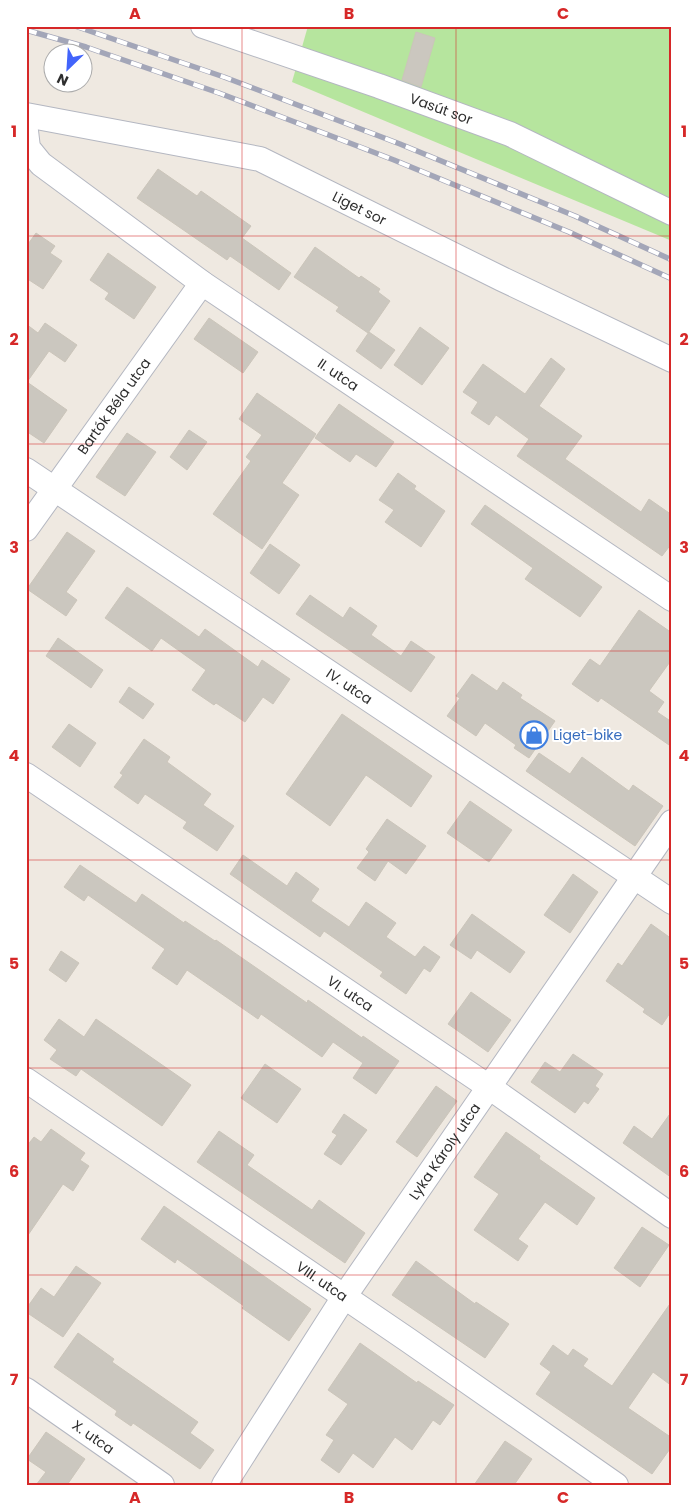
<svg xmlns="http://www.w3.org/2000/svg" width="698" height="1511" viewBox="0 0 698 1511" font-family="Poppins,sans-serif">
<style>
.green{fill:#b6e59e}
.building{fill:#cbc7bf;stroke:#cbc5ba}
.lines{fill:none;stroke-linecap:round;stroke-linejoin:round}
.street-casing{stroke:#b4b7c1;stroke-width:26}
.street{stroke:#fff;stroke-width:24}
.rail-casing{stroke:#a3a6b8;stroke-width:5.5}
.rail{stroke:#fff;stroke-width:4;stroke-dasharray:11;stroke-linecap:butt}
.grid{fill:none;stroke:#d62828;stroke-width:1;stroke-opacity:0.55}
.labels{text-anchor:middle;stroke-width:4;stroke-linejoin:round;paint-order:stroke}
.street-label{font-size:14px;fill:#2e2e2e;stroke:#fff}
.shop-label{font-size:14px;fill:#366cbe;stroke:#fff;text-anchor:start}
.neatline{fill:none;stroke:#d62828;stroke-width:2}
.grid-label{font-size:16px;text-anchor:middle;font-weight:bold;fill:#d62828}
</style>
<rect width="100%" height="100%" fill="#efe9e1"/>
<polygon class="green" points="308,26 672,26 672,241 292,82"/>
<g class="building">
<polygon points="416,32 435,38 421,87 402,80"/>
<polygon points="158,169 197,196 201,191 251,226 242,238 291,273 279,290 230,256 227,260 137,198"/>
<polygon points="36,233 55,246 50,253 62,261 43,289 26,278 26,247"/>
<polygon points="315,247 359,278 361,276 380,289 378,292 390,301 368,333 336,311 339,307 294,277"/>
<polygon points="108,253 156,287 134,319 105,299 109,293 90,280"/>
<polygon points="209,318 258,352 243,373 194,339"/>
<polygon points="45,323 77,345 65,362 49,351 27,382 67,410 44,443 26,431 26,324 38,333"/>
<polygon points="420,327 449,348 422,385 394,365"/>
<polygon points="369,332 395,350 381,369 356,351"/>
<polygon points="551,358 565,369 539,406 582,436 565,459 641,512 649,499 672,515 672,543 662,556 517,456 529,439 496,415 489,425 471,413 478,402 463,392 483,364 525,394"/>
<polygon points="257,393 316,434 282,483 299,495 262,549 213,514 251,461 246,457 262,435 239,419"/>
<polygon points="339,404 394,442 376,467 356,454 350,462 315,438"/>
<polygon points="189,430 207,442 187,470 170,457"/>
<polygon points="127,433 156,452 125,496 96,477"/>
<polygon points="398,473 416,486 414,489 445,511 421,547 385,522 394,510 379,500"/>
<polygon points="485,505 602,587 580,617 525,579 533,568 471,524"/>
<polygon points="67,532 95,551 66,592 77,600 66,616 27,589"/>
<polygon points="270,544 300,565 279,594 250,573"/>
<polygon points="127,587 199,637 205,629 258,667 262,660 290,679 273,704 263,697 245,722 216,703 214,705 192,690 206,670 161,638 152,651 105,618"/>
<polygon points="310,595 343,618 350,607 377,626 371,635 401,656 411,641 435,657 411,692 296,614"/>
<polygon points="639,610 672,633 672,659 649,691 664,702 657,712 672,722 672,747 601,698 598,702 572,684 590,659 600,666"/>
<polygon points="58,638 103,670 91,688 46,656"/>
<polygon points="472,674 497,691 503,682 522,695 520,698 555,721 529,758 514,748 516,745 485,723 476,736 447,716 460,698 456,696"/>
<polygon points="129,687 154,704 143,719 119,702"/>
<polygon points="342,714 432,776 411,807 366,775 330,826 286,794"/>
<polygon points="69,724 96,743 80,767 52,747"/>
<polygon points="144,739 170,757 167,762 211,794 203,805 234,826 217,851 183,828 187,822 145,794 138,804 114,787 123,775 120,773"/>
<polygon points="539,753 570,774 582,757 629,791 633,785 663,806 635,846 526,771"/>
<polygon points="470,801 512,830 489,862 447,833"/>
<polygon points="387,819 426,846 406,874 388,861 375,881 357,868 369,852 366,849"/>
<polygon points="243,855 287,886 296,872 319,889 311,901 349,927 366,902 396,923 386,937 415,957 424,946 440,957 430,972 424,968 406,994 380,976 383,972 324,931 320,937 230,874"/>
<polygon points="80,865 136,903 142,894 184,923 185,921 215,941 216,940 307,1003 308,1000 362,1038 363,1036 399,1061 376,1094 353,1078 363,1063 333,1042 322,1057 261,1014 258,1019 187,970 177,985 152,968 165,949 88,895 84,901 64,887"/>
<polygon points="573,874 598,892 570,933 544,915"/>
<polygon points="472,914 525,952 510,973 477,950 471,959 450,945"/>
<polygon points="651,924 672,939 672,1010 662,1025 643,1012 645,1009 606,981 618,963 622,966"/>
<polygon points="61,951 79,963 66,982 49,970"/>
<polygon points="471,992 511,1020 488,1052 448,1024"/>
<polygon points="59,1019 84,1037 96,1019 191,1085 162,1126 81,1069 76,1076 50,1059 57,1050 44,1040"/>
<polygon points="573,1054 603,1074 595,1086 599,1089 588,1104 584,1101 575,1113 531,1082 545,1062 560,1072"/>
<polygon points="265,1064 301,1089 277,1123 241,1098"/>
<polygon points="436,1086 457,1101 417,1157 396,1142"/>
<polygon points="672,1111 672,1178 623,1143 634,1126 652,1139"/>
<polygon points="344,1114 367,1130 341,1165 324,1154 337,1135 332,1132"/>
<polygon points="51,1129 85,1153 80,1160 89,1166 73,1191 63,1184 26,1238 26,1147 34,1137 41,1142"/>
<polygon points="219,1131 254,1155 247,1165 312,1210 319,1200 365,1233 345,1263 197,1162"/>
<polygon points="506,1132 540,1156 539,1159 595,1198 577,1225 545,1202 518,1239 528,1246 518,1261 474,1230 499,1194 474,1177"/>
<polygon points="164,1206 311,1309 289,1341 242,1308 244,1306 177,1259 175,1263 141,1239"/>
<polygon points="642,1227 669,1245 640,1287 614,1268"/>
<polygon points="416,1261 475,1304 476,1302 509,1324 485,1358 392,1295"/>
<polygon points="76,1266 101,1283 63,1337 26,1312 26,1309 41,1288 54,1297"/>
<polygon points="672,1301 672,1386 653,1372 628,1408 672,1438 672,1446 652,1474 536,1394 551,1372 540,1364 553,1345 568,1356 573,1349 588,1359 583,1366 612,1386"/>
<polygon points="78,1333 114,1359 112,1362 198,1422 190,1433 214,1450 200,1469 133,1423 131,1426 115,1415 117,1411 54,1367"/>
<polygon points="360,1343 417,1383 418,1381 454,1405 440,1425 433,1420 412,1450 395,1437 373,1468 353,1453 339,1473 321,1460 334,1440 326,1435 348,1404 328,1390"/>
<polygon points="46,1432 85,1459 67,1485 36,1485 46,1472 27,1459"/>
<polygon points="505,1441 532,1459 514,1485 474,1485"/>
</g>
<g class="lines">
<g class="street-casing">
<g id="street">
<path id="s1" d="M203,26L379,86L510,134L672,213"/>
<path id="s2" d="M26,115L260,159L502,279L672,360"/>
<path id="s3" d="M26,131L28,148L41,164L202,283L672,599"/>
<path id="s4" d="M26,470L672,902"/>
<path id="s5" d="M26,529L202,283"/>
<path id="s6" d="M26,775L489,1087L672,1216"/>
<path id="s7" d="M26,1080L408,1340L616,1485"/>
<path id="s8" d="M26,1390L162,1485"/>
<path id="s9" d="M224,1485L344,1297L672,822"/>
</g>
</g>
<use href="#street" class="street"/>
<g class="rail-casing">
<g id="rail">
<polyline points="75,26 224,77 400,144 575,216 672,260"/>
<polyline points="26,30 86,47 219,93 394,160 569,232 672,279"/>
</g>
</g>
<use href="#rail" class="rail"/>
</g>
<path class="grid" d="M242,26V1485M456,26V1485M26,236H672M26,444H672M26,651H672M26,860H672M26,1068H672M26,1275H672"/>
<defs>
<g id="shop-ring" transform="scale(1.4375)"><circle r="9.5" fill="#fff" stroke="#3f7fe0" stroke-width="1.5"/><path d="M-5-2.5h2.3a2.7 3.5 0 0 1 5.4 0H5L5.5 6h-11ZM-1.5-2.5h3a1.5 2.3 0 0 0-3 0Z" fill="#3f7fe0"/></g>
</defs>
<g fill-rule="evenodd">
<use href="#shop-ring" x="534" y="735"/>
</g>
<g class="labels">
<g class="street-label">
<text dy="5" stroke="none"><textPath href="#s1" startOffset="252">Vasút sor</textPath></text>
<text dy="5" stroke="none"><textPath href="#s2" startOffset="349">Liget sor</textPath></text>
<text dy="5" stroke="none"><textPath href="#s3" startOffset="402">II. utca</textPath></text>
<text dy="5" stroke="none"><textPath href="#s5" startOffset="151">Bartók Béla utca</textPath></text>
<text dy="5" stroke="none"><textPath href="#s4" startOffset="389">IV. utca</textPath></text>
<text dy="5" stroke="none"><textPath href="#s6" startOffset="391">VI. utca</textPath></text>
<text dy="5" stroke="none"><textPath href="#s9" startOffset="400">Lyka Károly utca</textPath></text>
<text dy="5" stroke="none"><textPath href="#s7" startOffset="358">VIII. utca</textPath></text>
<text dy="5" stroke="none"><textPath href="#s8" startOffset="82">X. utca</textPath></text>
</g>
<g class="shop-label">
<text x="553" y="740">Liget-bike</text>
</g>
</g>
<rect width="698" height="1511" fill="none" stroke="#ffffff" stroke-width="55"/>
<g transform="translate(68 68) rotate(205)"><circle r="24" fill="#ffffff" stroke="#ababab"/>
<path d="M0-4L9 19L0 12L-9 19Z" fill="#4264fb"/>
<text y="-8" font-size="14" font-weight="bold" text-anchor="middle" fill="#2e2e2e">N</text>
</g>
<rect x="28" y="28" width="642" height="1456" class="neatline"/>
<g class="grid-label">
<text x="135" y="19">A</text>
<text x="349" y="19">B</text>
<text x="563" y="19">C</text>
<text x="14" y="137">1</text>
<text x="684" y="137">1</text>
<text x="14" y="345">2</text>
<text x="684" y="345">2</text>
<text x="14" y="553">3</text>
<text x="684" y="553">3</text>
<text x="14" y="761">4</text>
<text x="684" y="761">4</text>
<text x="14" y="969">5</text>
<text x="684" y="969">5</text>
<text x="14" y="1177">6</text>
<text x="684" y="1177">6</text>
<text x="14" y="1385">7</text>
<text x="684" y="1385">7</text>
<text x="135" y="1503">A</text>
<text x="349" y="1503">B</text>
<text x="563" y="1503">C</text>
</g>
</svg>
